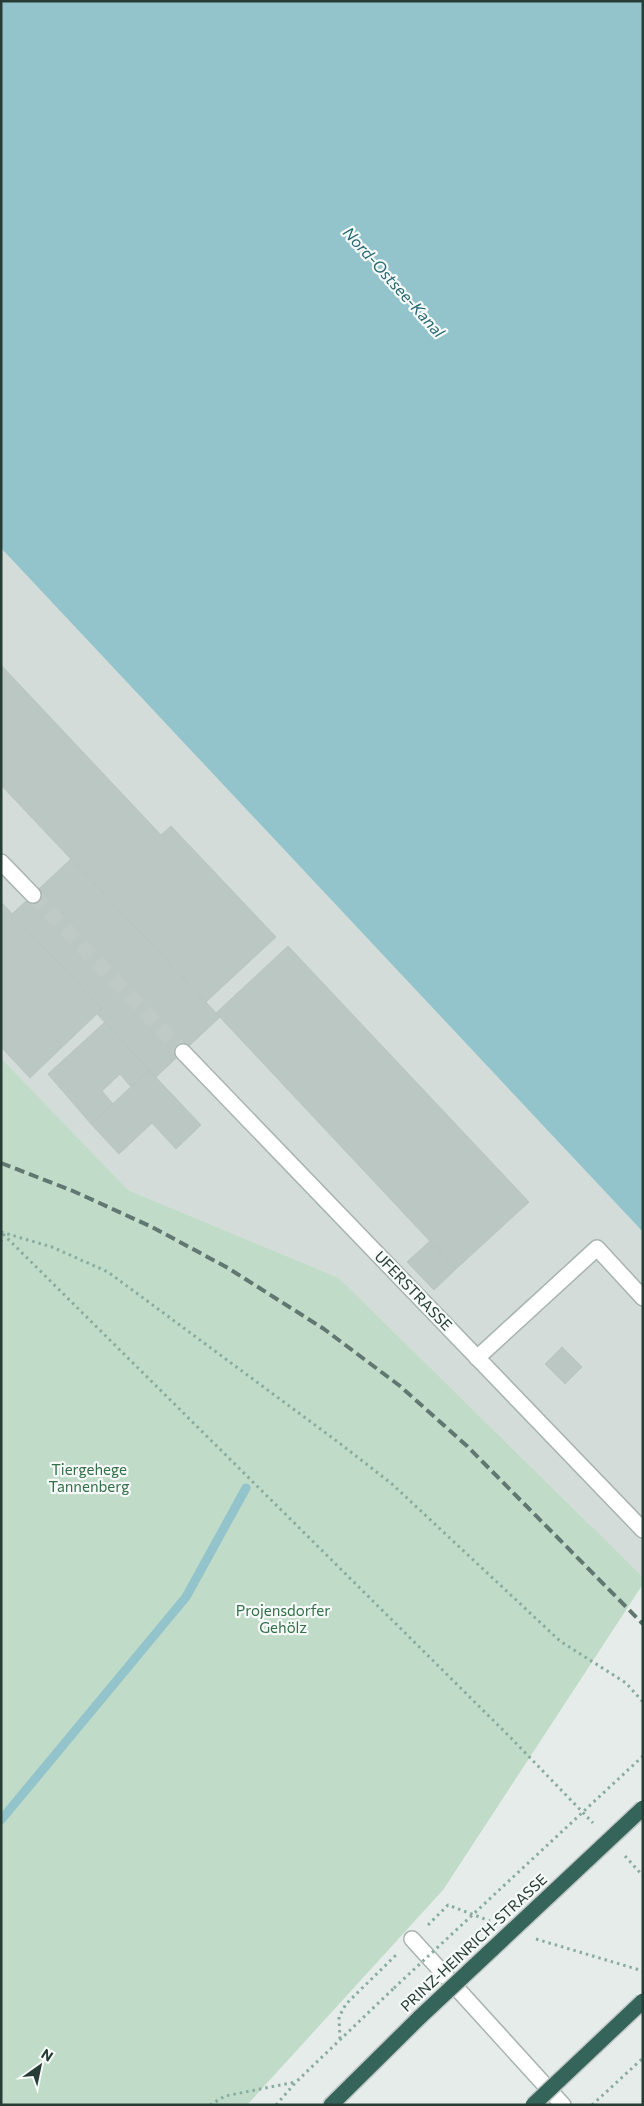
<svg xmlns="http://www.w3.org/2000/svg" width="644" height="2106" viewBox="0 0 644 2106" font-family="Commissioner,sans-serif">
<style>
.built{fill:#d3dcd8}
.green{fill:#c0dbc7}
.water{fill:#93c4cb}
.lines{fill:none;stroke-linecap:round;stroke-linejoin:round}
.stream{stroke:#93c4cb;stroke-width:9}
.building{fill:#bac7c2;stroke:#b8c5bf}
.street-tunnel{stroke:#bfc9c5;stroke-width:15;stroke-dasharray:15 8;stroke-linecap:butt}
.lane-casing{stroke:#a8b4af;stroke-width:18}
.street-casing{stroke:#a8b4af;stroke-width:18}
.highway-casing{stroke:#c2c8c6;stroke-width:18}
.path{stroke:#89aca0;stroke-width:3;stroke-dasharray:2.5 4;stroke-linecap:butt}
.lane{stroke:#fff;stroke-width:15}
.street{stroke:#fff;stroke-width:15}
.highway{stroke:#35655a;stroke-width:15}
.rail{stroke:#617771;stroke-width:4;stroke-dasharray:10 5;stroke-linecap:butt}
.highway-bridge-casing{stroke:#c2c8c6;stroke-width:18;stroke-linecap:butt}
.path-bridge{stroke:#89aca0;stroke-width:3;stroke-dasharray:2.5 4;stroke-linecap:butt}
.highway-bridge{stroke:#35655a;stroke-width:15}
.labels{text-anchor:middle;stroke-width:4.5;stroke-linejoin:round;paint-order:stroke}
.street-label{font-size:15px;fill:#263c35;stroke:#f5f9f7}
.park-label{font-size:15px;fill:#346f49;stroke:#f5f9f7}
.water-label{font-size:16px;font-style:italic;fill:#266872;stroke:#f5f9f7}
</style>
<rect width="100%" height="100%" fill="#e5ece9"/>
<polygon class="built" points="1,548 643,1232 643,1577 339,1278 128,1190 1,1058"/>
<polygon class="green" points="1,1058 128,1190 339,1278 643,1577 643,1584 443,1890 247,2105 1,2105"/>
<polygon class="water" points="1,1 643,1 643,1232 1,548"/>
<g class="lines">
<polyline class="stream" points="1,1820 186,1597 246,1488"/>
</g>
<g class="building">
<polygon points="1,665 161,835 171,826 276,937 206,1002 1,785"/>
<polygon points="71,859 220,1017 156,1077 97,1014 102,1009 12,914"/>
<polygon points="1,902 102,1009 30,1078 1,1047"/>
<polygon points="288,946 529,1202 456,1269 216,1013"/>
<polygon points="105,1022 149,1070 131,1087 120,1074 102,1091 113,1104 91,1124 48,1074"/>
<polygon points="149,1070 201,1125 176,1149 152,1123 119,1154 91,1124"/>
<polygon points="430,1241 456,1269 434,1290 407,1262"/>
<polygon points="562,1347 582,1367 565,1384 545,1364"/>
</g>
<g class="lines">
<polyline class="street-tunnel" points="33,895 183,1052"/>
<g class="lane-casing">
<g id="lane">
<polyline points="477,1358 597,1248 643,1298"/>
<polyline points="412,1939 563,2105"/>
</g>
</g>
<g class="street-casing">
<g id="street">
<polyline points="1,862 33,895"/>
<polyline points="183,1052 643,1530"/>
</g>
</g>
<g class="highway-casing">
<polyline id="highway" points="331,2105 420,2017"/>
</g>
<g class="path">
<polyline points="1,1232 52,1247 108,1272 338,1442 392,1484 560,1641 626,1683 643,1702"/>
<polyline points="3,1234 510,1737 593,1823"/>
<polyline points="1,1242 3,1234"/>
<polyline points="625,1856 643,1876"/>
<polyline points="428,1925 448,1905 490,1921"/>
<polyline points="536,1939 643,1971"/>
<polyline points="340,2039 339,2017 346,2004 396,1955"/>
<polyline points="210,2105 225,2096 296,2082"/>
<polyline points="276,2105 296,2082 394,1988"/>
<polyline points="592,2105 643,2058"/>
</g>
<use href="#lane" class="lane"/>
<use href="#street" class="street"/>
<use href="#highway" class="highway"/>
<polyline class="rail" points="1,1163 73,1191 152,1227 228,1268 324,1329 400,1386 467,1446 643,1624"/>
<g class="highway-bridge-casing">
<g id="highway-bridge">
<polyline points="420,2017 643,1808"/>
<polyline points="533,2105 643,2001"/>
</g>
</g>
<polyline class="path-bridge" points="394,1988 643,1756"/>
<use href="#highway-bridge" class="highway-bridge"/>
</g>
<g class="labels">
<g class="street-label">
<text transform="translate(413 1291) rotate(46)" y="5">UFERSTRASSE</text>
<text transform="translate(474 1943) rotate(-43)" y="5">PRINZ-HEINRICH-STRASSE</text>
</g>
<g class="park-label">
<text x="89" y="1475">Tiergehege<tspan x="89" dy="17">Tannenberg</tspan></text>
<text x="283" y="1616">Projensdorfer<tspan x="283" dy="17">Gehölz</tspan></text>
</g>
<g class="water-label">
<text transform="translate(394 282) rotate(48)" y="6">Nord-Ostsee-Kanal</text>
</g>
</g>
<rect width="644" height="2106" fill="none" stroke="#263c35" stroke-width="5"/>
<g transform="translate(40 2066) rotate(33)" stroke="#f5f9f7" stroke-width="4" paint-order="stroke">
<path d="M0-4L9 19L0 12L-9 19Z" fill="#263c35"/>
<text y="-8" font-size="14" font-weight="bold" text-anchor="middle" fill="#263c35">N</text>
</g>
</svg>
